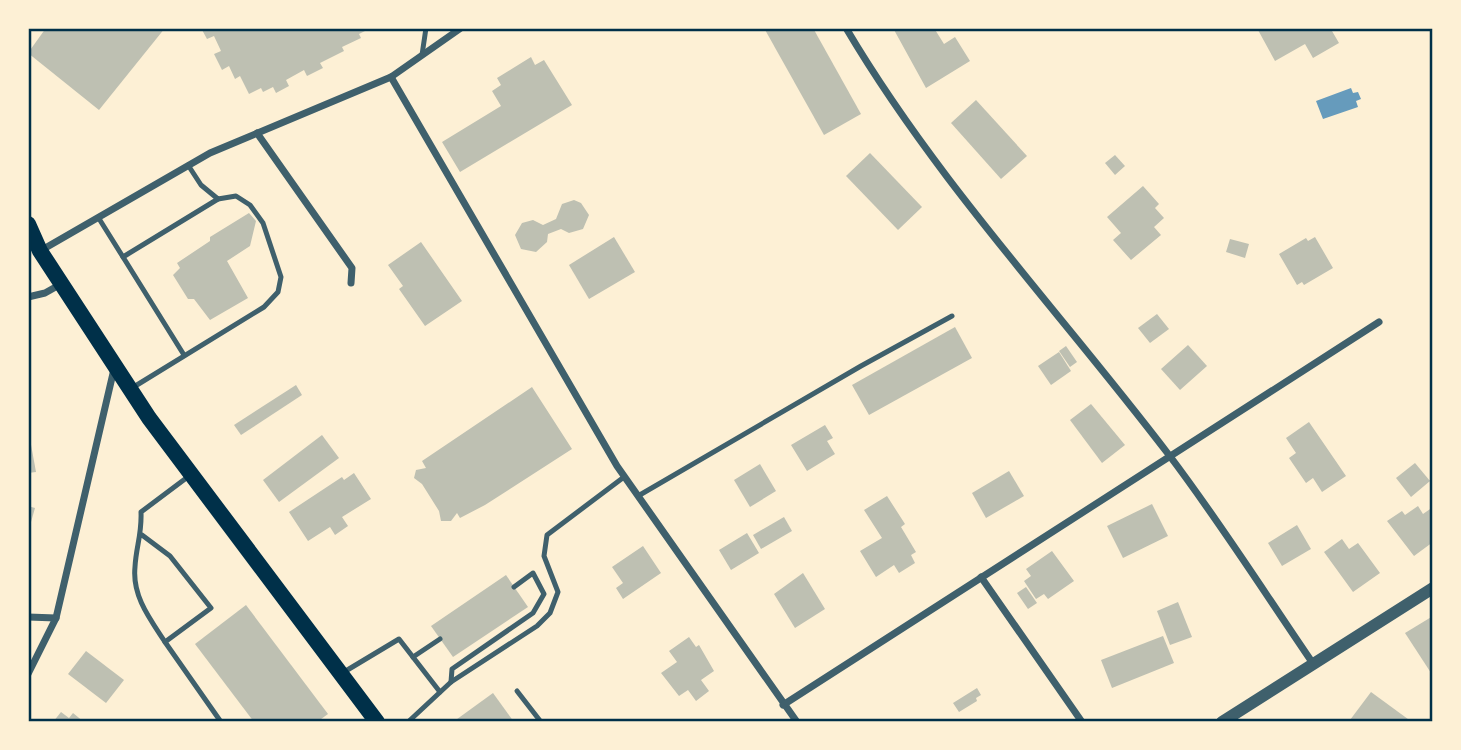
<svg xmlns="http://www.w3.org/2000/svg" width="1461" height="750" viewBox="0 0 1461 750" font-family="'Alegreya Sans',sans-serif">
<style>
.water{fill:#669bbc}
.building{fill:#bec0b2}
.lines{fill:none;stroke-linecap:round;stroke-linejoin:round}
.service{stroke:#3f606c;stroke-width:5}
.minor{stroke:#3f606c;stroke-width:7}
.tertiary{stroke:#3f606c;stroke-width:12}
.primary{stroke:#003049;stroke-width:16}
.neatline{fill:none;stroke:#003049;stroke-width:2.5}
</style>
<rect width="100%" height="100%" fill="#fdf0d5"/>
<polygon class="water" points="1351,88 1353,93 1358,92 1361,99 1356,101 1358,107 1323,119 1316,101"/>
<g class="building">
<polygon points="46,28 165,28 99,110 28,53"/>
<polygon points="201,28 371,28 359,34 361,38 342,47 344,51 320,63 323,68 307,76 304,70 286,80 289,86 276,93 273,87 263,92 261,88 249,94 240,76 235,79 229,66 222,70 214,54 221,51 214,36 207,39"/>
<polygon points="764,28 813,28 861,114 824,135"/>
<polygon points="893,28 934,28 944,44 955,37 970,61 926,88"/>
<polygon points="1261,28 1337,28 1332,31 1339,43 1313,58 1305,44 1275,61 1258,30"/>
<polygon points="531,57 535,65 544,60 572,105 460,172 442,142 501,106 492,91 501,85 497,78"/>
<polygon points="976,100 1027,156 1001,179 951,123"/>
<polygon points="870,153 922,207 898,230 846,176"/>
<polygon points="1115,155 1125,166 1115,175 1105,163"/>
<polygon points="1143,186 1159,204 1155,208 1164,218 1154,227 1161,235 1131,260 1113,240 1121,233 1107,217"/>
<polygon points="574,200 581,203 589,215 583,229 569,233 561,229 548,234 547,242 536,252 521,249 515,235 522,223 533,220 543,225 556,219 562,204"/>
<polygon points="249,213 256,221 250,246 227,261 248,298 210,320 194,299 188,299 173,275 180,268 177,263 210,241 210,237"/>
<polygon points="614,237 635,272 589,299 569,265"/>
<polygon points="1315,237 1333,268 1304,285 1302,282 1297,285 1279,254 1306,238 1308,241"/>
<polygon points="1230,239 1249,244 1245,258 1226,252"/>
<polygon points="421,242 462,301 425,326 399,289 403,286 388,265"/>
<polygon points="1157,314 1169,329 1150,343 1138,328"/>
<polygon points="955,327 972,358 869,415 852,385"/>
<polygon points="1188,345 1207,366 1180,390 1161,369"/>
<polygon points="1066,346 1077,362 1070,367 1059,351"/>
<polygon points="1059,352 1071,371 1051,385 1038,366"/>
<polygon points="296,385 302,395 241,435 234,425"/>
<polygon points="532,387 572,449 485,505 460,518 457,513 451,521 441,521 439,511 422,484 414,478 416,470 426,468 422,461"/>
<polygon points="1091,404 1125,445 1102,463 1070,420"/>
<polygon points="1309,422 1346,476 1322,492 1313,478 1306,483 1289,458 1296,453 1286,438"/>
<polygon points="825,425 833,438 827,441 835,454 807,471 791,445"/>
<polygon points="28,428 36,472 28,473"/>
<polygon points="322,435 339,458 279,502 263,480"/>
<polygon points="1415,463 1430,481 1411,497 1396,478"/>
<polygon points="760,464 776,491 750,507 734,480"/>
<polygon points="1009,471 1024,496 986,518 972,493"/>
<polygon points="354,473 371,499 342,517 348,526 335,535 330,527 308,541 289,512 342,477 344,480"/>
<polygon points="887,496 905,524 901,527 916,552 911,555 915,563 899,573 894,565 876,577 860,551 882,538 864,510"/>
<polygon points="1152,504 1168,536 1123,558 1107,526"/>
<polygon points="28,506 35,508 29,529 28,529"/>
<polygon points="1418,506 1423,514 1433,507 1433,542 1414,556 1387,521 1402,511 1405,515"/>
<polygon points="784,517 792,531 761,549 753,535"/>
<polygon points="1297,525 1311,549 1282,566 1268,543"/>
<polygon points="747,533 759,553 731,570 719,550"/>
<polygon points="1342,539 1349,549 1358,543 1380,573 1353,592 1324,552"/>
<polygon points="643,546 661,573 623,599 616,588 623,583 612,567"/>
<polygon points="1052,551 1074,581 1048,599 1044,594 1036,599 1024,581 1031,576 1026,569"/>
<polygon points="803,573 825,609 795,628 774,594"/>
<polygon points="506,575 528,607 453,657 431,626"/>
<polygon points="1026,587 1037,603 1028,609 1017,593"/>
<polygon points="1178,602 1192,637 1170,645 1157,611"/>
<polygon points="246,605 328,714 317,722 254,722 195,644"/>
<polygon points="1433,616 1433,676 1405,633"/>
<polygon points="1163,636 1174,663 1112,688 1101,660"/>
<polygon points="689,637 696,647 699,645 714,671 701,680 709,691 696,701 688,690 679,696 661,673 677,662 669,651"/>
<polygon points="86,651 124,680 106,703 68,674"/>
<polygon points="977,688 981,695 976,698 977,701 959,712 953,703"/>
<polygon points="1371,692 1412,722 1353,722 1350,720"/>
<polygon points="493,693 514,722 453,722"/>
<polygon points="61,712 69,718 73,713 84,722 53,722"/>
</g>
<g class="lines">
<g class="service">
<polyline points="422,55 426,28"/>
<polyline points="98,217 123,257"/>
<polyline points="184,355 123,257 218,199"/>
<polyline points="132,388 264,307 278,292 281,277 263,223 250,205 236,196 218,199 201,185 188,165"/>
<polyline points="638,496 861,366 952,316"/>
<path d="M142,535L170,556L211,608L165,642C150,619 132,596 135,567C136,547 142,534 141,512L189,476"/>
<polyline points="165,642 221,722"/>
<polyline points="413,657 440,639"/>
<polyline points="344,672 399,639 440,692"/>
<polyline points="451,682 452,669 533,613 544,594 533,573 514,587"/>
<polyline points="517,691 541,722"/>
<polyline points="408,722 451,682 537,626 550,613 558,592 544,556 547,535 624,477"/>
</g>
<g class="minor">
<path d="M846,28C937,182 1061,313 1169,455C1220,522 1266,595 1314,665"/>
<polyline points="391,77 617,466 797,722"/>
<polyline points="257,133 352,268 351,283"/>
<polyline points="40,251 210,153 391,77 461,28"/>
<polyline points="28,297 45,293 61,284"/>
<polyline points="981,577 1082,722"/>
<polyline points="28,617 56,618"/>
<polyline points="28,674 56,618 114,369"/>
<polyline points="783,705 1379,322"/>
</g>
<polyline class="tertiary" points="1222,722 1433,588"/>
<polyline class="primary" points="28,224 40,251 149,418 377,722"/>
</g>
<rect width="1461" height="750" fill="none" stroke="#fdf0d5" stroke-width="60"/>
<rect x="30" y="30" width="1401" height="690" class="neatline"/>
</svg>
